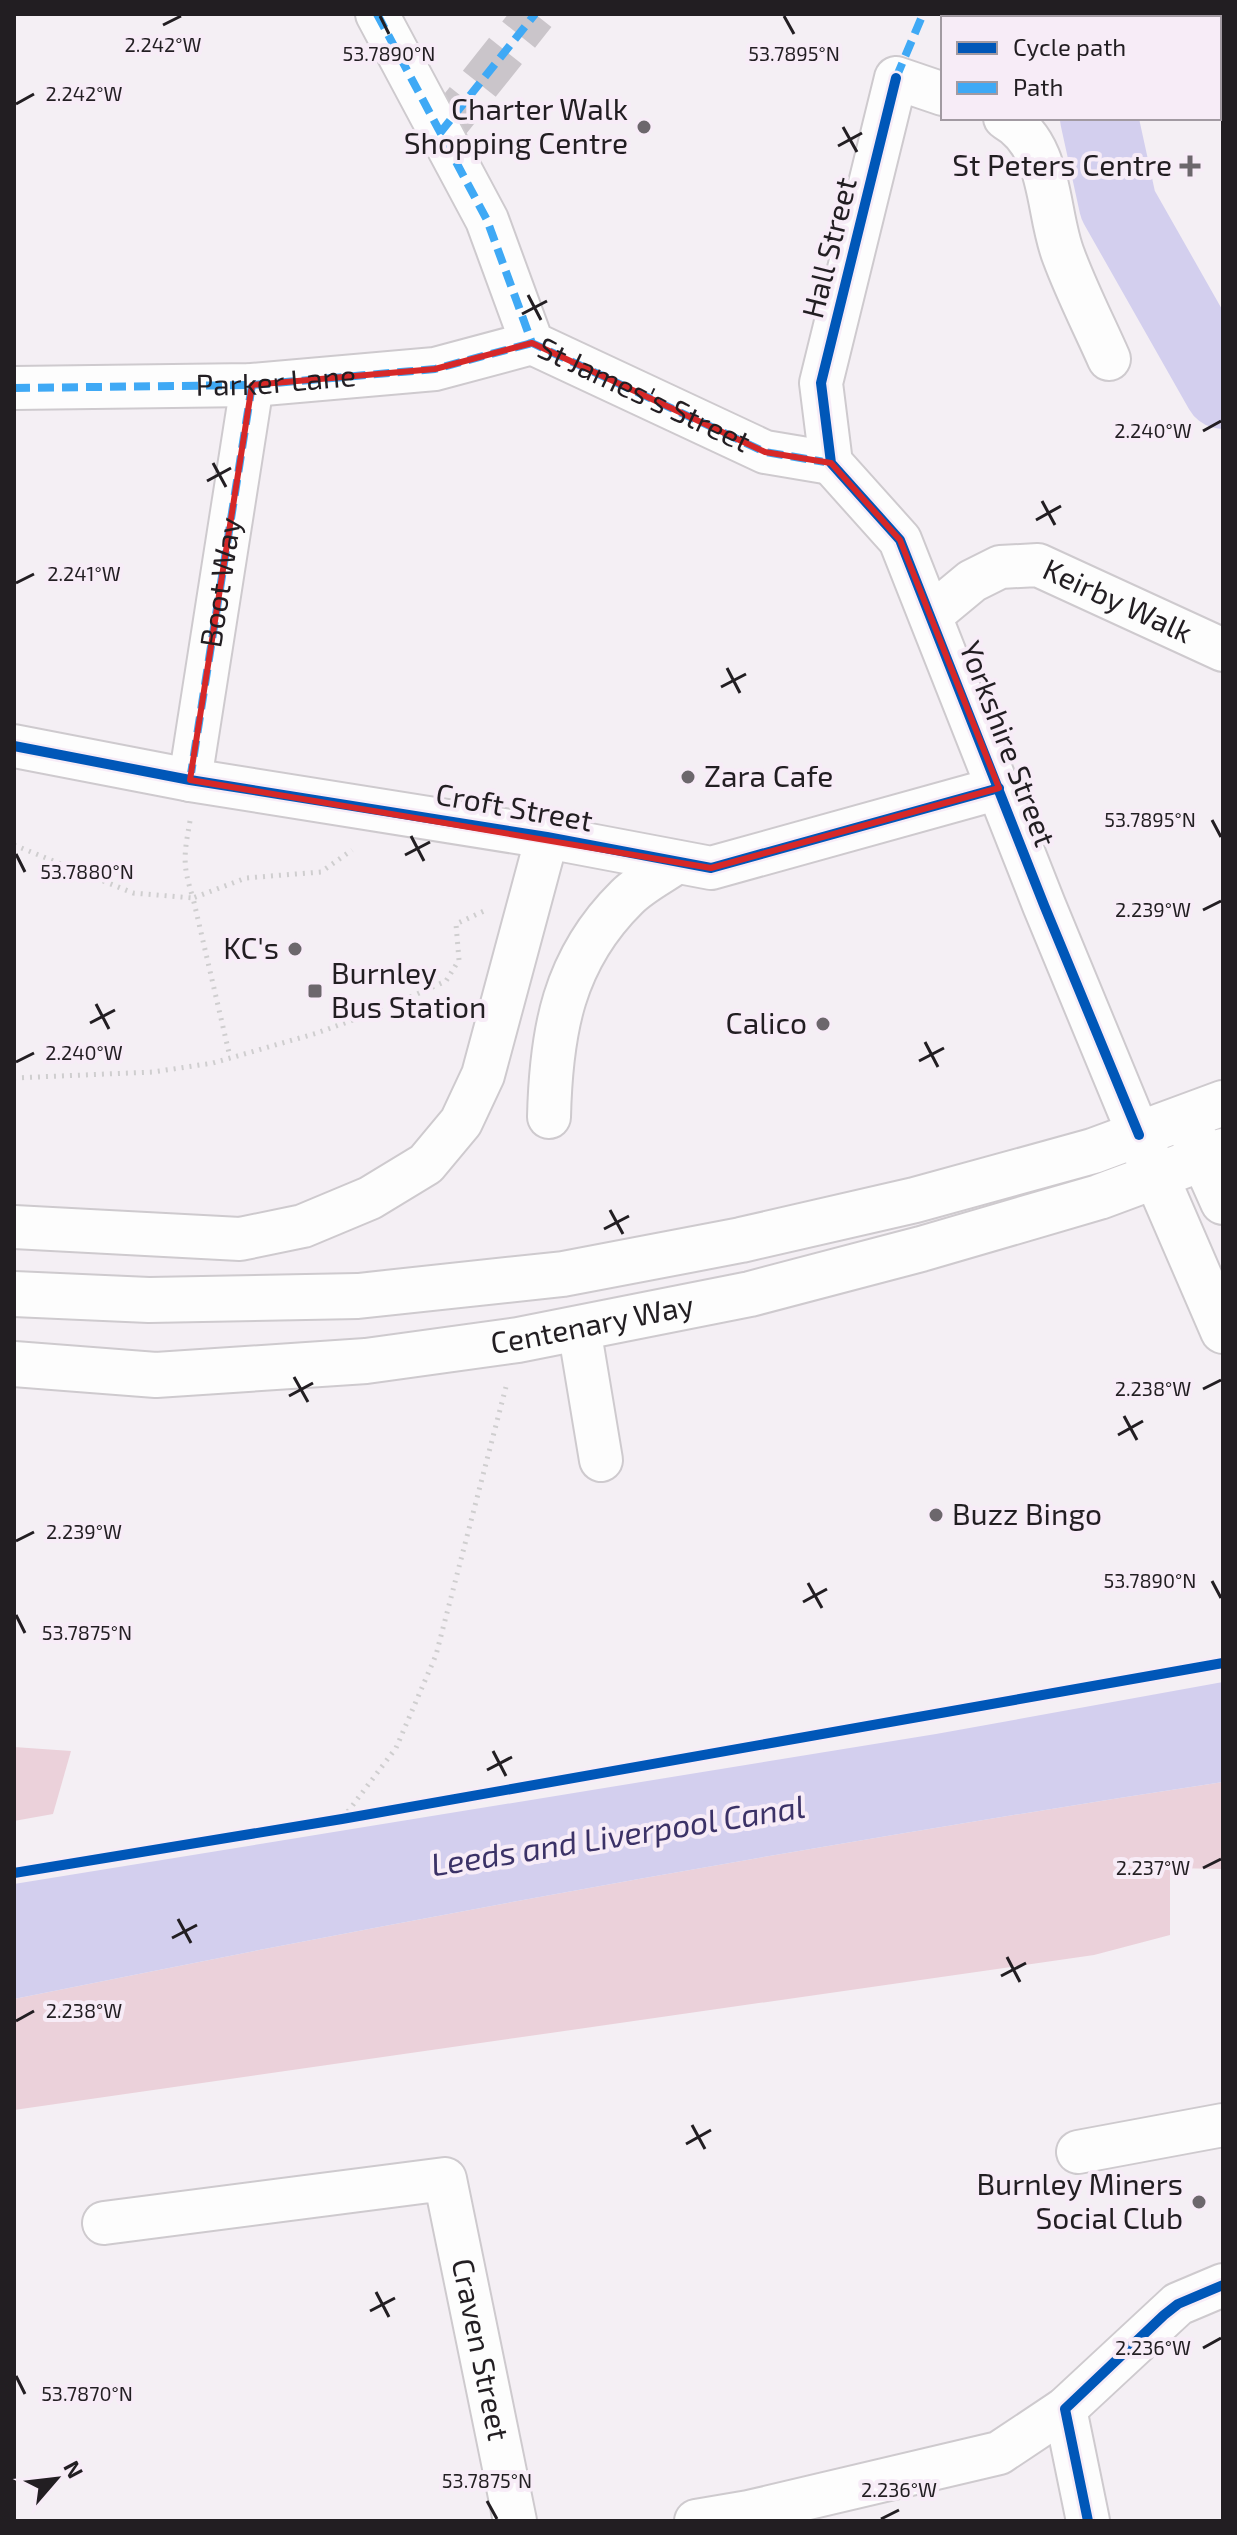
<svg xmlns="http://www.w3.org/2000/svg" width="1237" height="2535" viewBox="0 0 1237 2535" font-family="'Exo 2',sans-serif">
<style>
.green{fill:#ebd1da}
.water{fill:#d3cfee}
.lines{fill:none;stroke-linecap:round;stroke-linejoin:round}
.river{stroke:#d3cfee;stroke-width:78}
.minor-tunnel{stroke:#cac5ca;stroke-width:42;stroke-dasharray:42 21;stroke-linecap:butt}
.minor-casing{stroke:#cecace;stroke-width:46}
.major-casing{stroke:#cecace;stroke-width:48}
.path{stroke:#cfcecf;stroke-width:5;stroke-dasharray:2 6;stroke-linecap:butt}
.minor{stroke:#fdfdfd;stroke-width:42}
.major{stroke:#fdfdfd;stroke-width:44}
.quiet{stroke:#3fa9f5;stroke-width:8;stroke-dasharray:16 8;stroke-linecap:butt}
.cycleway-casing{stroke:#f7ecf7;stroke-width:15}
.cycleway{stroke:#0057b8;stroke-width:10}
.marked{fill:none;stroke:#d62828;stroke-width:6;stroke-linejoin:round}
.ticks{fill:none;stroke:#221e22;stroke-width:3}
.poi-dot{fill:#6c676c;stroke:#f7ecf7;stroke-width:3}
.labels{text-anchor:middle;stroke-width:8;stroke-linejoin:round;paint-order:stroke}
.poi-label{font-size:30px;fill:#221e22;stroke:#f7ecf7;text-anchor:end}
.street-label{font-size:30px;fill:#221e22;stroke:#f7ecf7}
.water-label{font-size:32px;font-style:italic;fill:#3b3267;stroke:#f7ecf7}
.ticks-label{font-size:20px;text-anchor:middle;fill:#221e22;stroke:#f7ecf7;stroke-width:8;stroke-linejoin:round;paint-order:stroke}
</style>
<rect width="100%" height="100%" fill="#f4eff4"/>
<g class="green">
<polygon points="14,1747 71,1751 53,1814 14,1821"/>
<path d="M1223,1782V1869L1170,1868V1935L1094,1955L14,2110V1999C415,1917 818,1844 1223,1782Z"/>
</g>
<path class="water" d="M1223,1682V1782C818,1844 415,1917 14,1999V1884L936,1734Z"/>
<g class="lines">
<g class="river">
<polyline points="1076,14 1076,18"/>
<polyline points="1099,118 1118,205 1223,390"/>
</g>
<polyline class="minor-tunnel" points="440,133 535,14"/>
<g class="minor-casing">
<g id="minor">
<path id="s1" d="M377,14L487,220L532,343L765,452L831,463"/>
<polyline points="943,94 896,78 821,383 831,463 900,540 1044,905 1139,1135"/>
<path d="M1005,118C1054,145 1046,213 1064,257C1077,292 1094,325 1109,359"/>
<polyline points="14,388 252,385 435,369 532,343"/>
<path id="s2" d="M931,615L972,581L1000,567L1038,565L1223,650"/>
<polyline points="14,746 190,780 547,837 711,868 999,788"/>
<polyline points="190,780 252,385"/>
<path d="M549,1117C551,1032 563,960 627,897C641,883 661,873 677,862"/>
<polyline points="14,1227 240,1239 303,1226 370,1198 426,1164 461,1122 483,1075 547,837"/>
<polyline points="579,1328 601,1460"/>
<polyline points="1078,2152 1223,2125"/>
<path id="s3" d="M104,2223L445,2179L515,2521"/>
<polyline points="1065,2409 1088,2521"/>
<polyline points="696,2521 749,2512 999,2453 1065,2409 1178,2304 1223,2285"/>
</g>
</g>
<g class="major-casing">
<g id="major">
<polyline points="1193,1135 1223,1202"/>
<polyline points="1146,1153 1223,1331"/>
<polyline points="14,1294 149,1300 358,1296 563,1274 741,1240 915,1200 1093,1151 1223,1103"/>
<path id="s4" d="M14,1364L156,1375L366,1361L518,1340L750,1294L921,1249L1099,1197L1223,1151"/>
</g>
</g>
<g class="path">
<path d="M190,821C184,855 182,864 193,898L246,878L321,872L352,850"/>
<polyline points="14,845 133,893 193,898 230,1057"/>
<polyline points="14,1078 153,1072 213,1063 317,1033 386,1008 446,981 459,960 456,924 484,911"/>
<polyline points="343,1818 396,1748 436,1655 507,1383"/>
<polyline points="14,1873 342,1819 1223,1663"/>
</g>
<use href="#minor" class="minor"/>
<use href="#major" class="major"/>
<g class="quiet">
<polyline points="377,14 487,220 532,343 765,452 831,463"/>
<polyline points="896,78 923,14"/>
<polyline points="440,133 535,14"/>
<path id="s5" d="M14,388L252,385L435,369L532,343"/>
<path id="s6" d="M190,780L252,385"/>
</g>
<g class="cycleway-casing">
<g id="cycleway">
<polyline points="896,78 821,383 831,463 900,540 1044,905 1139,1135"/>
<polyline points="14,746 190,780 547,837 711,868 999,788"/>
<polyline points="14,1873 342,1819 1223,1663"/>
<polyline points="1088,2521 1065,2409 1164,2315 1178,2304 1223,2285"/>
</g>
</g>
<use href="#cycleway" class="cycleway"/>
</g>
<path class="marked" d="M532,343L765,452L831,463L900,540L999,788L711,868L190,780L252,385L435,369Z"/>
<path class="ticks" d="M380,16L389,34M784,16L794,34M163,25L181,16M16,104L34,94M843,127L857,152M838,146L862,133M528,295L541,320M522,314L547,301M1203,431L1221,421M213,463L226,487M207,481L231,468M1042,501L1055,525M1036,520L1061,506M16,583L34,574M727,668L740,693M721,687L746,674M1212,820L1221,837M411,836L424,861M16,854L25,872M405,855L430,842M1203,910L1221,901M96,1004L109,1029M90,1023L115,1010M925,1042L938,1067M919,1061L944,1048M16,1062L34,1053M610,1210L623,1234M604,1229L629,1216M294,1377L308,1402M1203,1389L1221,1380M289,1396L313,1383M1124,1416L1137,1440M1118,1435L1143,1421M16,1541L34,1532M1212,1581L1221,1598M808,1583L822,1608M803,1602L827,1589M16,1615L25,1633M493,1751L506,1776M487,1770L512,1757M1203,1868L1221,1859M178,1919L191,1943M172,1938L197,1925M1007,1957L1020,1982M1001,1976L1026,1963M16,2021L34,2011M692,2125L705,2149M686,2144L711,2130M376,2292L389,2317M370,2311L395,2298M1203,2348L1221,2338M16,2376L25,2394M487,2501L497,2519M881,2519L899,2510"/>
<g class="poi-dot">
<circle cx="644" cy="127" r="8"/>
<path d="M1186 154h8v8h8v8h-8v8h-8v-8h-8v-8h8z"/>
<circle cx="688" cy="777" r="8"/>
<circle cx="295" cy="949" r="8"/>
<rect x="307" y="983" width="16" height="16" rx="4"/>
<circle cx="823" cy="1024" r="8"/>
<circle cx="936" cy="1515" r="8"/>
<circle cx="1199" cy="2202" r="8"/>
</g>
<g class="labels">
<g class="poi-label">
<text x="628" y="120">Charter Walk<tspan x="628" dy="34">Shopping Centre</tspan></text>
<text x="1172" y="176">St Peters Centre</text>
<text x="704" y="787" text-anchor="start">Zara Cafe</text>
<text x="279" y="959">KC's</text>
<text x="331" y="984" text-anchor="start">Burnley<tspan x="331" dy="34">Bus Station</tspan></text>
<text x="807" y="1034">Calico</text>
<text x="952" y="1525" text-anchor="start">Buzz Bingo</text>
<text x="1183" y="2195">Burnley Miners<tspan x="1183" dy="34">Social Club</tspan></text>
</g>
<g class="street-label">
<text transform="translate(830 248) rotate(-76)" y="10">Hall Street</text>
<text dy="10" stroke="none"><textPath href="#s5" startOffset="262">Parker Lane</textPath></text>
<text dy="10" stroke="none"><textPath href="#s1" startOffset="488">St James's Street</textPath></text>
<text dy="10" stroke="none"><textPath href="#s6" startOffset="200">Boot Way</textPath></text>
<text dy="10" stroke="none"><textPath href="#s2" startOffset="210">Keirby Walk</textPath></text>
<text transform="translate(1007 744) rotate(69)" y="10">Yorkshire Street</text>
<text transform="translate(514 808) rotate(10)" y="10">Croft Street</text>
<text dy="10" stroke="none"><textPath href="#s4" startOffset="582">Centenary Way</textPath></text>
<text dy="10" stroke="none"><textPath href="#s3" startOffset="518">Craven Street</textPath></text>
</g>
<g class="water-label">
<text transform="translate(618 1836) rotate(-9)" y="11">Leeds and Liverpool Canal</text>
</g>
</g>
<g class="ticks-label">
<text x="163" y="52">2.242°W</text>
<text x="389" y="61">53.7890°N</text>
<text x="794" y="61">53.7895°N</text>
<text x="84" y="101">2.242°W</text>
<text x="1153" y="438">2.240°W</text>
<text x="84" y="581">2.241°W</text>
<text x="1150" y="827">53.7895°N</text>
<text x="87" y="879">53.7880°N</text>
<text x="1153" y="917">2.239°W</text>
<text x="84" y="1060">2.240°W</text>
<text x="1153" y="1396">2.238°W</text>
<text x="84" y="1539">2.239°W</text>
<text x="1150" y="1588">53.7890°N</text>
<text x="87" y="1640">53.7875°N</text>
<text x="1153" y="1875">2.237°W</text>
<text x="84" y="2018">2.238°W</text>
<text x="1153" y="2355">2.236°W</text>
<text x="87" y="2401">53.7870°N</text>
<text x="487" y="2488">53.7875°N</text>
<text x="899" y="2497">2.236°W</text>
</g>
<rect width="1237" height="2535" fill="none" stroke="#221e22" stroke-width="32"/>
<rect x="941" y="16" width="280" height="104" fill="#f7ecf7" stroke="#a29aa2" stroke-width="2"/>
<rect x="957" y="42" width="40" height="12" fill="#0057b8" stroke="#a29aa2" stroke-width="2"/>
<text x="1013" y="56" font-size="24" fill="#221e22">Cycle path</text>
<rect x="957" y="82" width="40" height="12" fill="#3fa9f5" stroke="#a29aa2" stroke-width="2"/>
<text x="1013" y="96" font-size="24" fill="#221e22">Path</text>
<g transform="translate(56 2479) rotate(62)" stroke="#f7ecf7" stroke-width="6" paint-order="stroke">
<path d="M0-6L14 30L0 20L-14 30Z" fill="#221e22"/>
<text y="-12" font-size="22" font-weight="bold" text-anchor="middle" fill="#221e22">N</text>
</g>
</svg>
